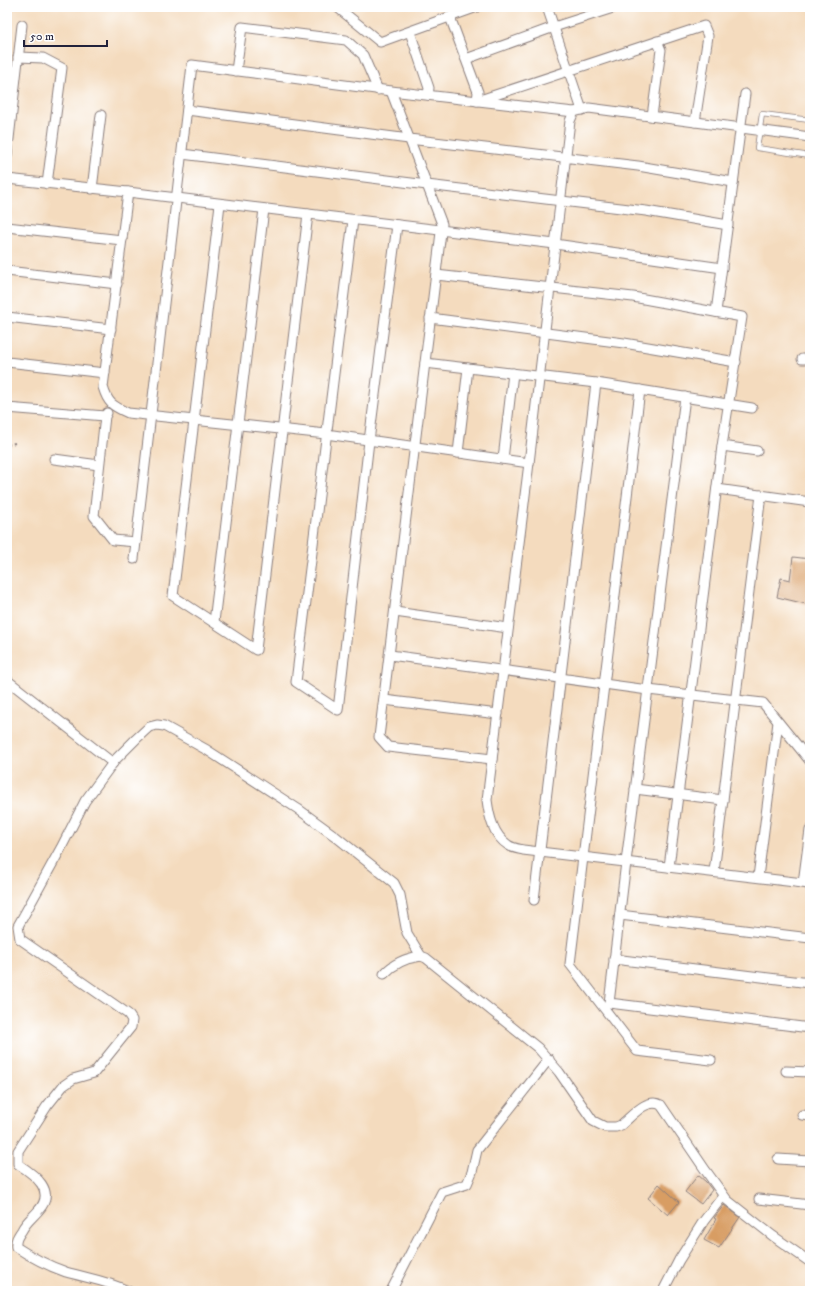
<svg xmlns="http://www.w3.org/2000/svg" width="817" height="1298" viewBox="0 0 817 1298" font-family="'IM FELL DW Pica',serif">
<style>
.building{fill:#d89d64}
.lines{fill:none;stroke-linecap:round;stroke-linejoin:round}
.lane-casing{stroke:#8b7e7c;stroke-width:6}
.street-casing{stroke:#8b7e7c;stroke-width:11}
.path{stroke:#8b7e7c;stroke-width:2;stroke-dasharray:3 3;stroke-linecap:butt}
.lane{stroke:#fff;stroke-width:4.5}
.street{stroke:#fff;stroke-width:9}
</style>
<rect width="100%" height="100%" fill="#fff"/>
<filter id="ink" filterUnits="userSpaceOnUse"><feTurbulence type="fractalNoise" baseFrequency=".025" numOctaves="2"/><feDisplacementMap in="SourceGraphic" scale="8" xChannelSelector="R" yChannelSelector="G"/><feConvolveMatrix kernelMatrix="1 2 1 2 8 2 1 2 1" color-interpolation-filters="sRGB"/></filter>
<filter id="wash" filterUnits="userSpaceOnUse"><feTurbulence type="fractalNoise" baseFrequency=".012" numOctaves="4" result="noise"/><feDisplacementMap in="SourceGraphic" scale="16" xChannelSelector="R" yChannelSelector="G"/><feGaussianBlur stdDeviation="0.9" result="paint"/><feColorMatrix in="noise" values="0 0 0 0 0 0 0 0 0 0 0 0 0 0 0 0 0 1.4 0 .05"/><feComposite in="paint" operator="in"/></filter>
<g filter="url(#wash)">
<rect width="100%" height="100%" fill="#f4dbbe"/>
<g id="blocks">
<g class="building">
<polygon points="793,557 810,559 808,584 810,584 810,605 777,597 781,578 790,580"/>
<polygon points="698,1175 706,1182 712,1190 701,1204 685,1192"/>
<polygon points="659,1184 679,1202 668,1215 648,1198"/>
<polygon points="724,1205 740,1217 719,1248 704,1240 716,1219 714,1218"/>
</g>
</g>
</g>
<g filter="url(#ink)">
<use href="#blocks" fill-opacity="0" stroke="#8b7e7c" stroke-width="1"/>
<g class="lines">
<g class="lane-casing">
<polyline id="lane" points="810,120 762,114 757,148 810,156"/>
</g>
<g class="street-casing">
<g id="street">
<polyline points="337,7 380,42 477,7"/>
<polyline points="547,7 582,110"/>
<polyline points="450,17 478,92 477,101 704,26 708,36 695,122"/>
<polyline points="410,32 429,88 428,95"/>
<polyline points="18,57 43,58 62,68 47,184"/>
<polyline points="466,59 554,27 616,7"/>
<polyline points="236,71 242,27 346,40 363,55 378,90"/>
<polyline points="391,91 442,224 379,737 388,747 492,759"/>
<polyline points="187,110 409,139 638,166 733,182"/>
<polyline points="652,116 661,50 657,41"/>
<polyline points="182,154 427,185 646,211 728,225"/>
<polyline points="7,156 22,25"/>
<path d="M7,179L128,192L103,387C108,404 113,406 128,413L326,434L529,463L570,121L574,112L589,108L810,137"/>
<polyline points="92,189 101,115"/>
<polyline points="128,192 555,244 722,268"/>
<polyline points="220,204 173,596 256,650 308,214"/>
<polyline points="353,220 296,682 338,710 369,441 397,225"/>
<polyline points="7,227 122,240"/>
<polyline points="7,271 117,284"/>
<polyline points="436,275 633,297 742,317 722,446 669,867"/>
<polyline points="716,312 745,94"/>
<polyline points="7,317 111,329"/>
<polyline points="430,318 624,343 736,362"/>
<polyline points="802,359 810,359"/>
<polyline points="7,362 105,373"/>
<polyline points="425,363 596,383 752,408"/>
<polyline points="640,390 570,964 637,1051 711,1060"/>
<polyline points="685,397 626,862 609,1003 810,1028"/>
<polyline points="7,408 105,416 107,413"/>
<polyline points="105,416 94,516 113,540 136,542"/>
<polyline points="722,446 757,451"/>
<polyline points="458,453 468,368"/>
<polyline points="54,459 99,465"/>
<polyline points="503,459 513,373"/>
<path d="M529,463L487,800C489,816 493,835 508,845C512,848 519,849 523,850L803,883L810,885"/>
<polyline points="717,489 810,502"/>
<polyline points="134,559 192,65 391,91 574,112"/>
<polyline points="395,612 508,628"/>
<polyline points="214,622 264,209"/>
<polyline points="390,655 648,690 763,703 810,761"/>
<polyline points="7,680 113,763"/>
<polyline points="384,700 498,714"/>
<polyline points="635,789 723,800"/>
<polyline points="714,872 761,495"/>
<polyline points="758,877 778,722"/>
<polyline points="803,883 810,830"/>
<polyline points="534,900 596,383"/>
<polyline points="620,915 810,938"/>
<polyline points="614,959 810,983"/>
<path d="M384,974C394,963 406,958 421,956"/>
<polyline points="786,1071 810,1072"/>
<polyline points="802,1115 810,1116"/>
<polyline points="778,1159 810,1161"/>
<polyline points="759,1199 810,1205"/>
<path d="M128,1291C108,1281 87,1278 66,1272C49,1266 31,1257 16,1247C15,1240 18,1236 22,1230C26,1222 32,1218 38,1211C57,1191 35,1175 18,1164V1151L47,1106L63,1086L73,1079L94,1073L131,1027L132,1020L128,1014L20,939L18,926L61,848L85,801L115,760L136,739L149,727L157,725L164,726L207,750L298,809L335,836L394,883L400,895L407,933L421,956L426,958L538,1048L559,1072L593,1121L605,1127H616L621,1125C632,1116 647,1097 661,1105L706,1171L727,1200L773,1236L810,1262"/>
<polyline points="391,1291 442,1192 467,1184 472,1172 477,1150 549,1059"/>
<polyline points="663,1291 679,1260 703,1222 723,1196"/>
</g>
</g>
<polyline class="path" points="7,445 15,443"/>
<use href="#lane" class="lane"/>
<use href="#street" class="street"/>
</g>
</g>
<rect width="817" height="1298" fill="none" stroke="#fff" stroke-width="24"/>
<path d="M24 40v6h83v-6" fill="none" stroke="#22223b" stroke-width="2"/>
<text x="30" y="40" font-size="12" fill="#22223b" stroke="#ffffff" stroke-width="3" paint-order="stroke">50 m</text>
</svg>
